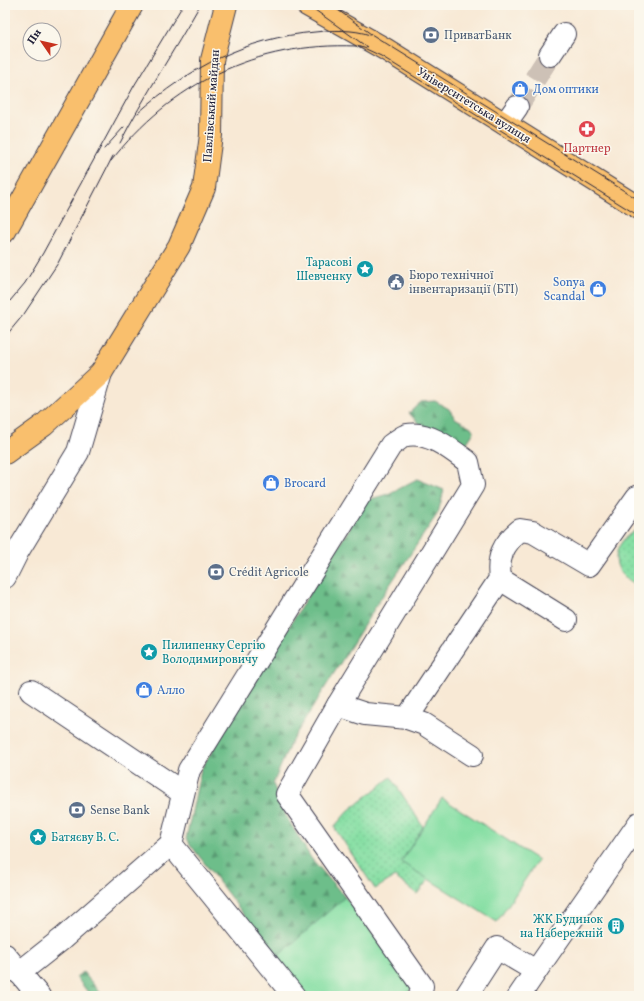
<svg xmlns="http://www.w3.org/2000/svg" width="644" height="1001" viewBox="0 0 644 1001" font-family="Vollkorn,serif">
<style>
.grass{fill:url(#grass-dots);stroke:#548070}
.forest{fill:url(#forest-firs);stroke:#487062}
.green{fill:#87dfa4;stroke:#548070}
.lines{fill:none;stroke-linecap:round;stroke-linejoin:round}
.minor-tunnel{stroke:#cdc1b6;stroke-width:22;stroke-dasharray:22 11;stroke-linecap:butt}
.minor-casing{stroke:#424052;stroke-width:24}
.major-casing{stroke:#424052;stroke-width:24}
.minor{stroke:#fff;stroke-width:22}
.major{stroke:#f9bf6d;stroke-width:22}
.tram{stroke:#22223b;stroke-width:1}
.labels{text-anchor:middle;stroke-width:3;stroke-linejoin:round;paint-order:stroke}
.service-label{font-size:12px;fill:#4e5e75;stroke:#fbf7ec;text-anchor:start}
.shop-label{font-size:12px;fill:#366cbe;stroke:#fbf7ec;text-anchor:start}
.street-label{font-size:12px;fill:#22223b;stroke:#fbf7ec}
.health-label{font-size:12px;fill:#be3a42;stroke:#fbf7ec}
.culture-label{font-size:12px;fill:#0d838f;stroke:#fbf7ec;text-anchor:end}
</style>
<defs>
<pattern id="grass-dots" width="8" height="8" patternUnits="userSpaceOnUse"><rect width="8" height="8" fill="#87dfa4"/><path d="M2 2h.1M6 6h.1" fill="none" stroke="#74bf8e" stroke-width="1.8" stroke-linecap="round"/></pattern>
<pattern id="forest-firs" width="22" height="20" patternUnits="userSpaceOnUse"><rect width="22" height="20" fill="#6dbe8a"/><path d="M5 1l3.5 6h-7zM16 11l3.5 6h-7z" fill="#599a72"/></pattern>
</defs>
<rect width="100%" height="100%" fill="#fbf7ec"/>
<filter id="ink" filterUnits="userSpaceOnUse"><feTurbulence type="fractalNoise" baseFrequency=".025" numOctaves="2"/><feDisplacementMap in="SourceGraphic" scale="8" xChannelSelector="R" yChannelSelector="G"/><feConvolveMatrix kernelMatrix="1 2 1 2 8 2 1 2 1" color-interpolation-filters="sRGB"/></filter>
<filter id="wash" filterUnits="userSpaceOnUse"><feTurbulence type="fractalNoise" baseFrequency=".012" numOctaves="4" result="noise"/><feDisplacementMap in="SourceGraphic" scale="16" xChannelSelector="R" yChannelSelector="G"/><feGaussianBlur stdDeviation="0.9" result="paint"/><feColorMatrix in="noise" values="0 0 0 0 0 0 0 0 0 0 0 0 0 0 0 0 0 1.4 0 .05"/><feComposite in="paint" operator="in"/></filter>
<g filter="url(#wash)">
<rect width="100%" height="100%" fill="#f8e9d5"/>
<g class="grass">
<path d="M639,529V587C632,582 624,578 620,571C609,554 623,535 639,529Z"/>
<polygon points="391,777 423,827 401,862 429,879 417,894 395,877 375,889 334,827 348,811"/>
</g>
<g class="forest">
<path d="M435,401L449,409L455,418L471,427L474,432L466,444C441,438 426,433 409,413L421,402Z"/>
<polygon points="417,479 444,490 438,513 381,598 291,742 273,784 286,816 311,858 345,897 414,987 404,996 306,996 186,839 201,769 367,500 388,494"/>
<polygon points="83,972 103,996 91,996 76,977"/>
</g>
<g class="green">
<polygon points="442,798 538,860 497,922 401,862"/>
<polygon points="345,897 414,987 404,996 306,996 276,958"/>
</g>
</g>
<g filter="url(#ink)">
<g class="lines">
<polyline class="minor-tunnel" points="517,107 550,55"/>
<g class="minor-casing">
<g id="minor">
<polyline points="550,55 564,34"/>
<polyline points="505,124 517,107"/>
<polyline points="5,577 18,551 78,452 101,373"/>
<polyline points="500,579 566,620"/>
<polyline points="31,691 183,793"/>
<path d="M338,705L365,714L407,718L500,579C497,557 503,544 520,530L533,532L589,565L637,497L639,498"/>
<polyline points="407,718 424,724 472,755"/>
<polyline points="5,955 39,996"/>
<polyline points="19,973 62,939 171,844"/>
<path d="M294,996L171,844L189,770L391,445C396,442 402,436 407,435C429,431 452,450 468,462L473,485L338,705L287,794L422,986L420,996"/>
<polyline points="466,996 497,948 536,971 639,823"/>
<polyline points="519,996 536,971"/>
</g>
</g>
<g class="major-casing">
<g id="major">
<polyline points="307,5 385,49 639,208"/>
<polyline points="5,231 132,5"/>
<polyline points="5,453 44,425 101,373 179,246 204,188 211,135 212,60 226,5"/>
</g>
</g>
<use href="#minor" class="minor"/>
<use href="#major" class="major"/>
<g class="tram">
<polyline points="308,5 367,47"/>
<polyline points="331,5 371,34 639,200"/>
<path d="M138,113C190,67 246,38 315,32C333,30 353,29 370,35"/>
<path d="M120,143C144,96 174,51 200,5"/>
<polyline points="104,149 124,127"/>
<path d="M111,161C172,83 256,42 356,46L364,48L381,56L639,216"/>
<polyline points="5,307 25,283 43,253 134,86 183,5"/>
<polyline points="5,337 24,314 58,263 113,156"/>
</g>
</g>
</g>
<defs>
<g id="bank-disc" transform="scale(0.9)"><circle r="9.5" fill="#5c6f8a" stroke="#fbf7ec"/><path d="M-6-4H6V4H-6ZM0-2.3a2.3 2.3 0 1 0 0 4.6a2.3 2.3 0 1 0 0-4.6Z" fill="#fff"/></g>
<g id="shop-disc" transform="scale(0.9)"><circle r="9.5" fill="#3f7fe0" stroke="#fbf7ec"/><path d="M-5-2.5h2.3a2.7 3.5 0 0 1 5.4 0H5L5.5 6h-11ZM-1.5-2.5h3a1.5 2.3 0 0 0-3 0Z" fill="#fff"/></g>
<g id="pharmacy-disc" transform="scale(0.9)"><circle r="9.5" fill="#e0444e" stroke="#fbf7ec"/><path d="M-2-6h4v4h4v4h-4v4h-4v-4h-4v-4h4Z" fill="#fff"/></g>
<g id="sight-disc" transform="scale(0.9)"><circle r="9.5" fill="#0f9aa8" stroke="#fbf7ec"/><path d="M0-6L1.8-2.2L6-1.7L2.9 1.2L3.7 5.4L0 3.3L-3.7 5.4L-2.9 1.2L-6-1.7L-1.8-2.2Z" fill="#fff"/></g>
<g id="civic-disc" transform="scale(0.9)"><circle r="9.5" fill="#5c6f8a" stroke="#fbf7ec"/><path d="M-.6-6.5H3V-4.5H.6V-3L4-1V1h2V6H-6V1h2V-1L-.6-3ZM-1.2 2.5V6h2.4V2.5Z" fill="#fff"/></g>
<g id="building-disc" transform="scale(0.9)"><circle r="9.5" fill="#0f9aa8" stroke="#fbf7ec"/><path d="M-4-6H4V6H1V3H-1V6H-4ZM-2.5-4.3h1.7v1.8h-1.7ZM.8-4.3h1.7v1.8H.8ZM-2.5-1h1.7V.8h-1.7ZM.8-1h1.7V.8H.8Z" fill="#fff"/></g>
</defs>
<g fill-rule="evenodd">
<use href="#bank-disc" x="431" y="35"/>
<use href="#shop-disc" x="520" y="89"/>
<use href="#pharmacy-disc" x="587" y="129"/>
<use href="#sight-disc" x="365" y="269"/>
<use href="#civic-disc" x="396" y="282"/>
<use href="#shop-disc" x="598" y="289"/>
<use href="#shop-disc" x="271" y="483"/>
<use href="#bank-disc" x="216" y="572"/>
<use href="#sight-disc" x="149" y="652"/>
<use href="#shop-disc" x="144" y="690"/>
<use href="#bank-disc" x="77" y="810"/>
<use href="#sight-disc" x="38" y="837"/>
<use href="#building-disc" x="616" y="926"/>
</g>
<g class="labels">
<g class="service-label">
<text x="444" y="39">ПриватБанк</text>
<text x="409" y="279">Бюро технічної<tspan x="409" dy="14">інвентаризації (БТІ)</tspan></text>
<text x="229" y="576">Crédit Agricole</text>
<text x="90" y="814">Sense Bank</text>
</g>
<g class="shop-label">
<text x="533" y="93">Дом оптики</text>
<text x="585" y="286" text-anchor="end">Sonya<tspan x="585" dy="14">Scandal</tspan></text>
<text x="284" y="487">Brocard</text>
<text x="157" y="694">Алло</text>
</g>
<g class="street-label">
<text transform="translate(474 105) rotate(32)" y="4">Університетська вулиця</text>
<text transform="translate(211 106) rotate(-86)" y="4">Павлівський майдан</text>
</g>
<g class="health-label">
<text x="587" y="152">Партнер</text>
</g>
<g class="culture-label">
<text x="352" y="266">Тарасові<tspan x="352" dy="14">Шевченку</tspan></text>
<text x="162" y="649" text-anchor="start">Пилипенку Сергію<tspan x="162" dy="14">Володимировичу</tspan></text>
<text x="51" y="841" text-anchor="start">Батяєву В. С.</text>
<text x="603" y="923">ЖК Будинок<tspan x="603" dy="14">на Набережній</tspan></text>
</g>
</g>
<rect width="644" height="1001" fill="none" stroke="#fbf7ec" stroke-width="20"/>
<g transform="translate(42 42) rotate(304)"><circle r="19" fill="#fbf7ec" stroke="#a4a2a5"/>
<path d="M0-3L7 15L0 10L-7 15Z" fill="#c8321e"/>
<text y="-6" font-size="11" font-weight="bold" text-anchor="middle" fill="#22223b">Пн</text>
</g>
</svg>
